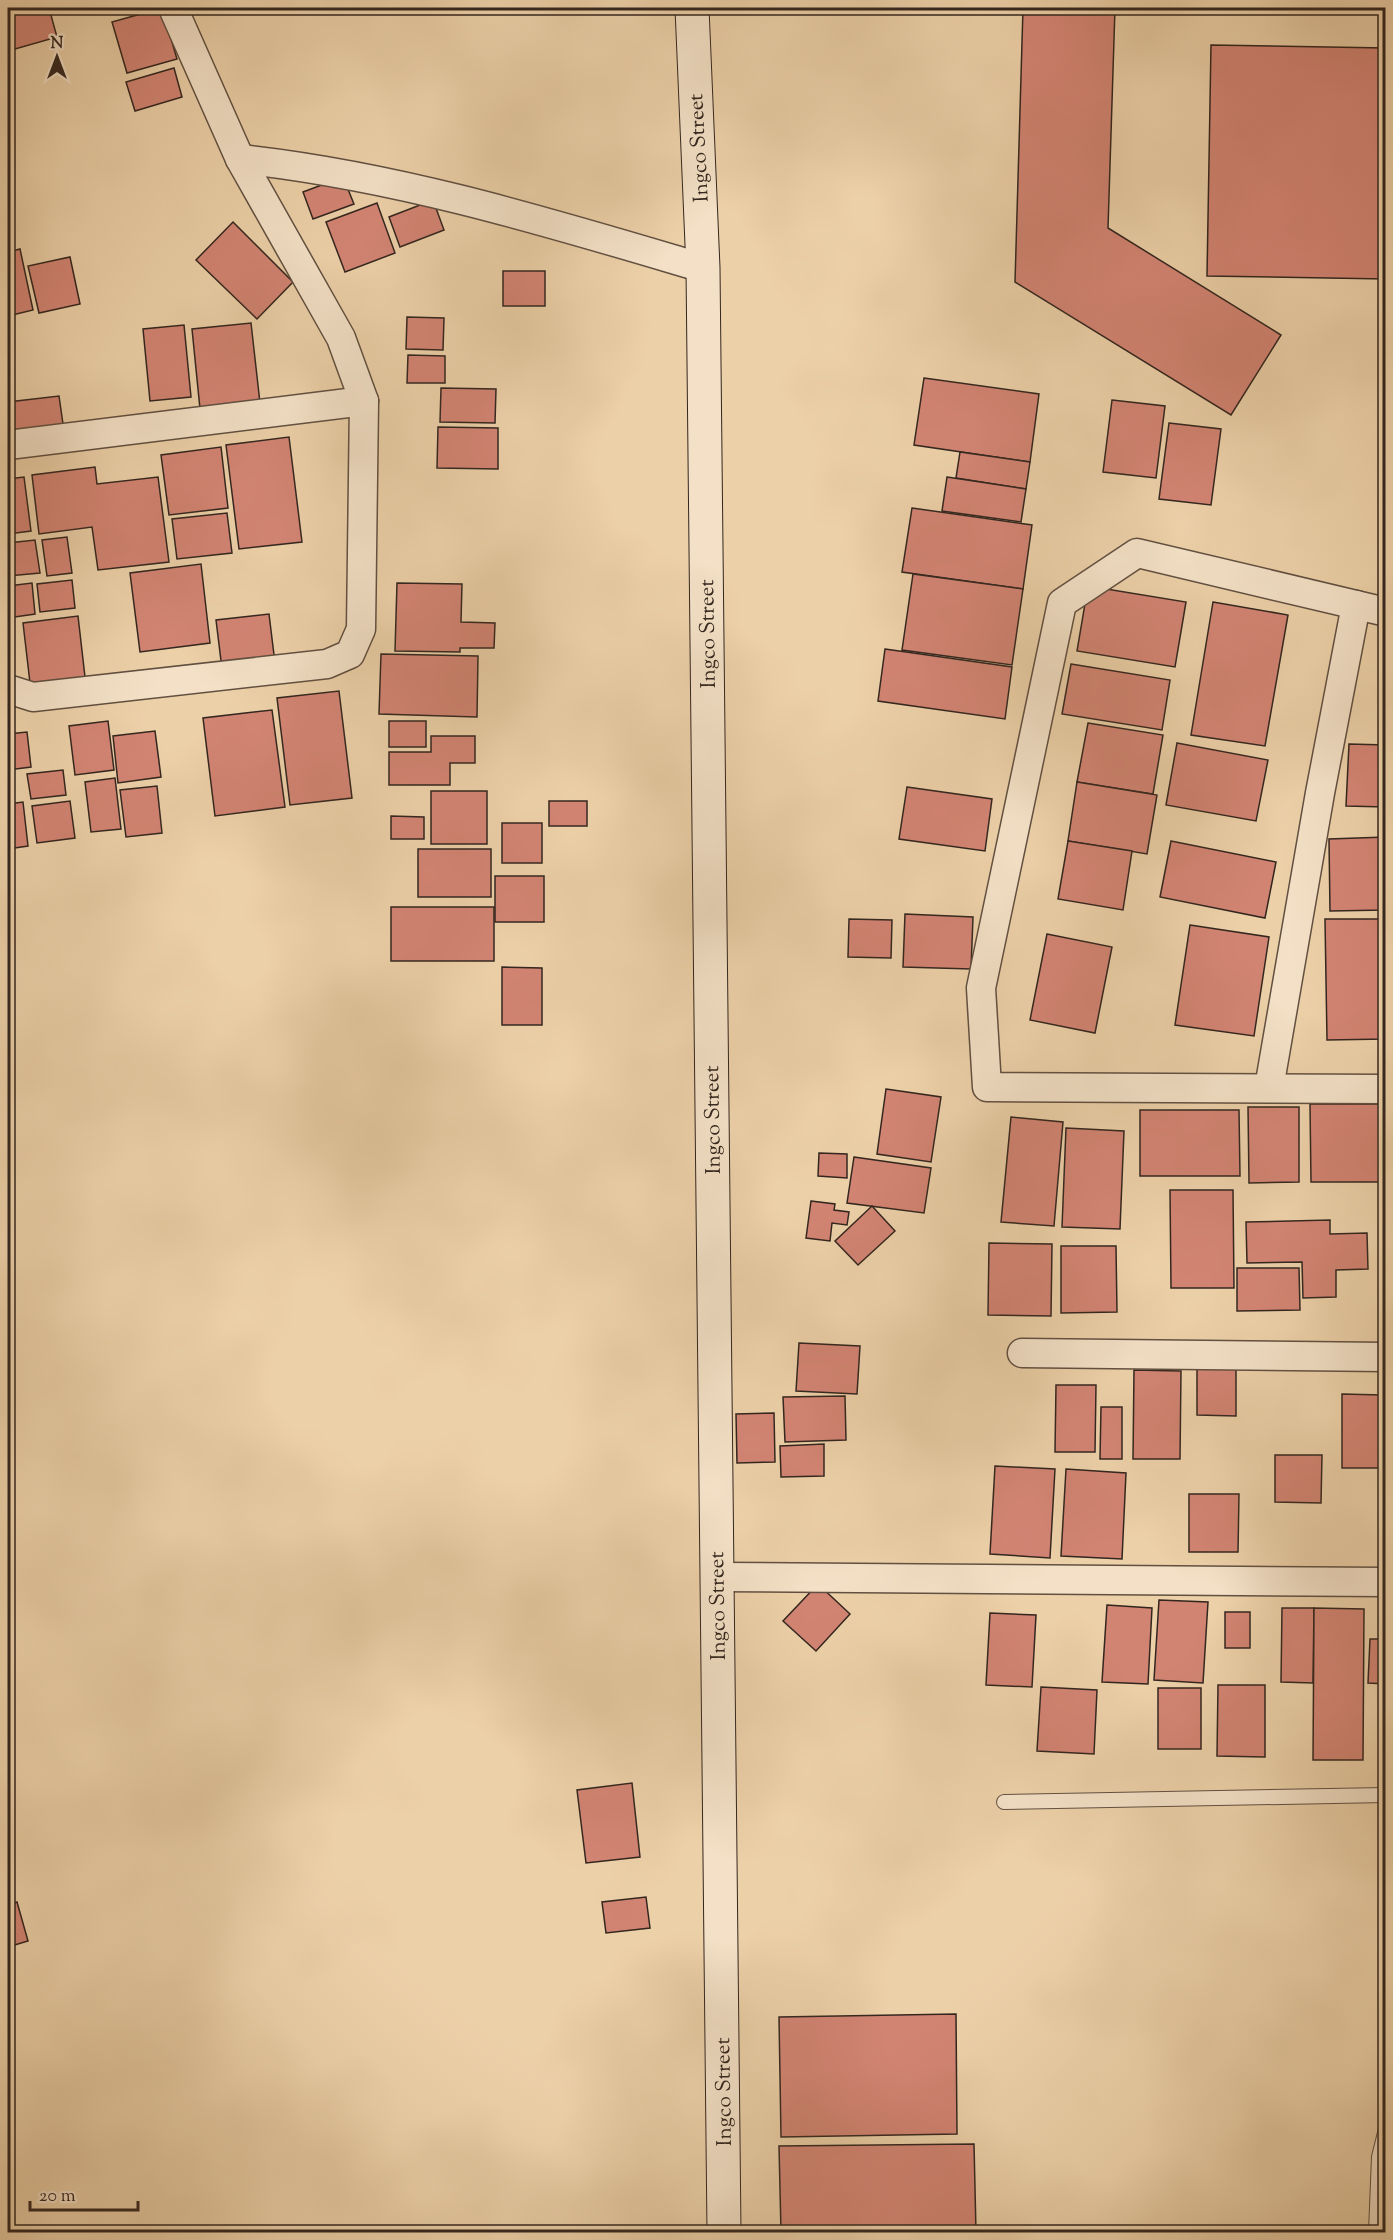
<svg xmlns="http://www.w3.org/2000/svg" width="1393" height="2240" viewBox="0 0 1393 2240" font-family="'Sorts Mill Goudy',serif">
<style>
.building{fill:#d28473;stroke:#33261f;stroke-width:1.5}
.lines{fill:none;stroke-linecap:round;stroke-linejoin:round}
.lane-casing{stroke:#615041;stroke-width:16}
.street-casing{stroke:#615041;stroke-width:31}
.secondary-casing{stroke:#33261f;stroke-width:35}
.lane{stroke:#f3e0c6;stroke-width:14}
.street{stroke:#f3e0c6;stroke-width:28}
.secondary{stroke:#f3e0c6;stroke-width:33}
.labels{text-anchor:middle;stroke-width:5;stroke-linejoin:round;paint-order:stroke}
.street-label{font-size:21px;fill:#33261f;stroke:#f3e0c6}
</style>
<rect width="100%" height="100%" fill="#ecd0a8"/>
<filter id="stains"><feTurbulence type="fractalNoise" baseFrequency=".00333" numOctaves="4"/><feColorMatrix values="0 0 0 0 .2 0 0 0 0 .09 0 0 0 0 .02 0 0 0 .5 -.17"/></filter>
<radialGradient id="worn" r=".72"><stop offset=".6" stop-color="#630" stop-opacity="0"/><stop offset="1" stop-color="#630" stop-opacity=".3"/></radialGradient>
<g class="building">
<polygon points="8,8 49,8 57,37 8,51"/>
<polygon points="162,8 177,59 127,73 112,22"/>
<polygon points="1023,8 1115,8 1108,228 1281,335 1231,415 1015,282"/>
<polygon points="1211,45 1386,48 1386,279 1207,276"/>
<polygon points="174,68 182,97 135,111 126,82"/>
<polygon points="343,177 354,204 313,219 303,192"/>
<polygon points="433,200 444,230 400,247 389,217"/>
<polygon points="377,203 395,253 345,272 326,222"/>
<polygon points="233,222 293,282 257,319 196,260"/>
<polygon points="20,249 33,310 8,316 8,252"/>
<polygon points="70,257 80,304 39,313 28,266"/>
<rect x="503" y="271" width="42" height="35"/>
<polygon points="407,317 444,318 443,350 406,349"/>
<polygon points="251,323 260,403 200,409 192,329"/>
<polygon points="184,325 191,397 150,401 143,329"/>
<polygon points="408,355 445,356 445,383 407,383"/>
<polygon points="924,378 1039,394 1030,462 914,445"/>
<polygon points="441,388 496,389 495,423 440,422"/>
<polygon points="59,396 63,424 8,431 8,402"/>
<polygon points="1112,400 1165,406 1156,478 1103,472"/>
<polygon points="1169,423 1221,429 1211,505 1159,499"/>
<polygon points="438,427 498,428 498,469 437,468"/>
<polygon points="289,437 302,542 239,549 226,445"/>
<polygon points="221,447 228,508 169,515 161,455"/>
<polygon points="960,452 1030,462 1026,489 956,478"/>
<polygon points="95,467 97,484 158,477 169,562 98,570 92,527 39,534 32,475"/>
<polygon points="24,477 31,531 8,534 8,479"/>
<polygon points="947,477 1026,489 1021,522 942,511"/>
<polygon points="912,508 1032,525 1023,589 902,572"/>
<polygon points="227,513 232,553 177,559 172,519"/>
<polygon points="67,537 72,573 47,576 42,540"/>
<polygon points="35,540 40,573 8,576 8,543"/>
<polygon points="201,564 210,643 140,652 130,573"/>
<polygon points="913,574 1023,589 1012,665 902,650"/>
<polygon points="72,580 75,608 40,612 37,584"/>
<polygon points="32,583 35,614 8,618 8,586"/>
<polygon points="397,583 462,584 461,622 495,623 494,648 460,648 460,652 395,651"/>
<polygon points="1088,586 1186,602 1175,667 1077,651"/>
<polygon points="1213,602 1288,615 1265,746 1191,735"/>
<polygon points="269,614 275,663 222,669 216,620"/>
<polygon points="78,616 85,677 30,683 23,623"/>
<polygon points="885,649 1012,667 1005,719 878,701"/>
<polygon points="381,654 478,656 477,717 379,714"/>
<polygon points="1071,664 1170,680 1162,730 1062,714"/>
<polygon points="339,691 352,798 290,805 277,698"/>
<polygon points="272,710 285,807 215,816 203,718"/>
<polygon points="108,721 114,770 75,775 69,726"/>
<rect x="389" y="721" width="37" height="26"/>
<polygon points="1088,723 1163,735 1153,794 1077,782"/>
<polygon points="155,731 161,777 118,783 113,736"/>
<polygon points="27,732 31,767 8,770 8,734"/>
<polygon points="431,736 475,736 475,763 450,763 450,785 389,785 389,752 431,752"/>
<polygon points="1177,743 1268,760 1256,821 1166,805"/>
<polygon points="1349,744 1386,745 1386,807 1346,806"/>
<polygon points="63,770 66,795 31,799 27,774"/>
<polygon points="115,778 121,829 91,832 85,782"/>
<polygon points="1077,782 1157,795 1147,854 1068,841"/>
<polygon points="157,786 162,833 126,837 120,790"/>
<polygon points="907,787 992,799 985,851 899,839"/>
<rect x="431" y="791" width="56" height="53"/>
<polygon points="70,801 75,838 37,843 32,806"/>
<rect x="549" y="801" width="38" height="25"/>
<polygon points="23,802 28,846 8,849 8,804"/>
<polygon points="391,816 424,817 424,839 391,839"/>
<rect x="502" y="823" width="40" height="40"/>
<polygon points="1386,837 1386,910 1330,911 1329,839"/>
<polygon points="1068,841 1132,851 1123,910 1058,899"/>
<polygon points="1171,841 1276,862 1265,918 1160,897"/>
<rect x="418" y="849" width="73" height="48"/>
<rect x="495" y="876" width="49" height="46"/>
<rect x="391" y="907" width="103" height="54"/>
<polygon points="905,914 973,917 971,969 903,967"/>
<polygon points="849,919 892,920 891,958 848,957"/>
<polygon points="1325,919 1386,919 1386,1039 1327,1040"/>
<polygon points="1190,925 1269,937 1254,1036 1175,1025"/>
<polygon points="1047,934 1112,947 1095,1033 1030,1020"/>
<polygon points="502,967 542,968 542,1025 502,1025"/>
<polygon points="886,1089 941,1097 931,1162 877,1154"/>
<polygon points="1310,1104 1386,1104 1386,1182 1311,1182"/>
<polygon points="1248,1107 1299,1107 1299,1182 1249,1183"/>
<polygon points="1140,1110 1239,1110 1240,1176 1140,1176"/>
<polygon points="1011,1117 1063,1122 1054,1226 1001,1222"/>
<polygon points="1066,1128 1124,1131 1120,1229 1062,1227"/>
<polygon points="819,1153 847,1154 847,1178 818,1176"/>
<polygon points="854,1157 931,1168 924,1213 847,1203"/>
<polygon points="1170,1190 1233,1190 1234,1288 1171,1288"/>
<polygon points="811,1201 835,1204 834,1210 849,1212 847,1225 832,1223 830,1241 806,1238"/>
<polygon points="872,1206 895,1231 858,1265 835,1241"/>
<polygon points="1330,1220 1330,1234 1367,1233 1368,1269 1336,1270 1336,1297 1303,1298 1302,1262 1247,1263 1246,1222"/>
<polygon points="989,1243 1052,1244 1051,1316 988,1315"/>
<polygon points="1061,1246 1116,1246 1117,1312 1061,1313"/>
<polygon points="1237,1268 1299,1268 1300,1310 1237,1311"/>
<polygon points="799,1343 860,1346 857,1394 796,1391"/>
<polygon points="1197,1362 1236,1362 1236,1416 1197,1415"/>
<polygon points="1134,1370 1181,1371 1180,1459 1133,1459"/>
<polygon points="1056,1385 1096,1385 1095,1452 1055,1452"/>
<polygon points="1342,1394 1382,1395 1381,1468 1342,1468"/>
<polygon points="1382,1395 1386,1395 1386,1465 1381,1465"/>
<polygon points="845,1396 846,1440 785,1442 783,1397"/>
<polygon points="1101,1407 1122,1407 1122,1459 1100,1459"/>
<polygon points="774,1413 775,1462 737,1463 736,1414"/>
<polygon points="824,1444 824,1476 781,1477 780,1446"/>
<polygon points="1275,1455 1322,1455 1321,1503 1275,1502"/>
<polygon points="995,1466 1055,1469 1050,1558 990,1554"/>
<polygon points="1066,1469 1126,1473 1122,1559 1061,1556"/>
<polygon points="1189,1494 1239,1494 1238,1552 1189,1552"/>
<polygon points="1385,1500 1386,1500 1386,1549 1384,1549"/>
<polygon points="818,1584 850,1614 816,1651 783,1621"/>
<polygon points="1159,1600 1208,1602 1203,1683 1154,1680"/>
<polygon points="1107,1605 1152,1608 1148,1684 1102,1682"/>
<polygon points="1282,1608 1314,1608 1313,1683 1281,1682"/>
<polygon points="1314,1608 1364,1609 1363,1760 1313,1760"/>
<rect x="1225" y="1612" width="25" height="36"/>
<polygon points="990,1613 1036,1615 1032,1687 986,1685"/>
<polygon points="1370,1639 1386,1639 1386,1684 1368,1683"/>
<polygon points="1218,1685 1265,1685 1265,1757 1217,1756"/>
<polygon points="1041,1687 1097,1690 1094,1754 1037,1751"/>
<rect x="1158" y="1688" width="43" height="61"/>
<polygon points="632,1783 640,1857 586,1863 577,1790"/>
<polygon points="646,1897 650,1928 606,1933 602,1902"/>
<polygon points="17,1902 28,1941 8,1947 8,1905"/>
<polygon points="956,2014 957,2134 781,2137 779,2017"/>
<polygon points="974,2144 976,2232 781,2232 779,2146"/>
</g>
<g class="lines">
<g class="lane-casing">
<g id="lane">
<polyline points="1004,1802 1386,1795"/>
<polyline points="1376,2232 1379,2157 1386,2129"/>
</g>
</g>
<g class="street-casing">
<g id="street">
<path d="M240,159C399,176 551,223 703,268"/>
<polyline points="8,445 364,401"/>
<polyline points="1386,612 1137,553 1062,603 981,988 987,1087 1386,1089"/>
<polyline points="8,689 33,697 327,664 350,654 361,629 364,401 341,338 240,159 173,8"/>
<polyline points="1269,1088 1320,793 1356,605"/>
<polyline points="1022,1353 1386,1357"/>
<polyline points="717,1577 1386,1582"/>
</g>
</g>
<g class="secondary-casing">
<polyline id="secondary" points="692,8 703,268 724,2232"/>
</g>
<use href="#lane" class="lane"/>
<use href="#street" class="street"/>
<use href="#secondary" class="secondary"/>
</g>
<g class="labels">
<g class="street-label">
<text transform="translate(698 148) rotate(-93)" y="7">Ingco Street</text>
<text transform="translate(707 634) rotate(-91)" y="7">Ingco Street</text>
<text transform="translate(712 1120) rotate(-91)" y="7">Ingco Street</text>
<text transform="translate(717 1606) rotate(-91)" y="7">Ingco Street</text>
<text transform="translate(723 2092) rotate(-91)" y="7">Ingco Street</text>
</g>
</g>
<rect width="1393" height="2240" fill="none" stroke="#ecd0a8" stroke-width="30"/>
<rect x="9" y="9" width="1375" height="2222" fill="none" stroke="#33261f" stroke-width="3"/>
<rect x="15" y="15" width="1363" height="2210" fill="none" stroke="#33261f" stroke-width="1.5"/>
<g transform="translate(57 57)" stroke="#f3e0c6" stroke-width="4.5" paint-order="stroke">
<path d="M0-4.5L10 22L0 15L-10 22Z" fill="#33261f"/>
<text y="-9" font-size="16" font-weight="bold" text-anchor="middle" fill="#33261f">N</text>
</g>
<path d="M30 2201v9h108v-9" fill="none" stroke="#33261f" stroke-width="3"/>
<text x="39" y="2201" font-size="18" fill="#33261f" stroke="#f3e0c6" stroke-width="4.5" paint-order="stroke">20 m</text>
<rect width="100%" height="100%" filter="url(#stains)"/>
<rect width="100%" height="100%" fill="url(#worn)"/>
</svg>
